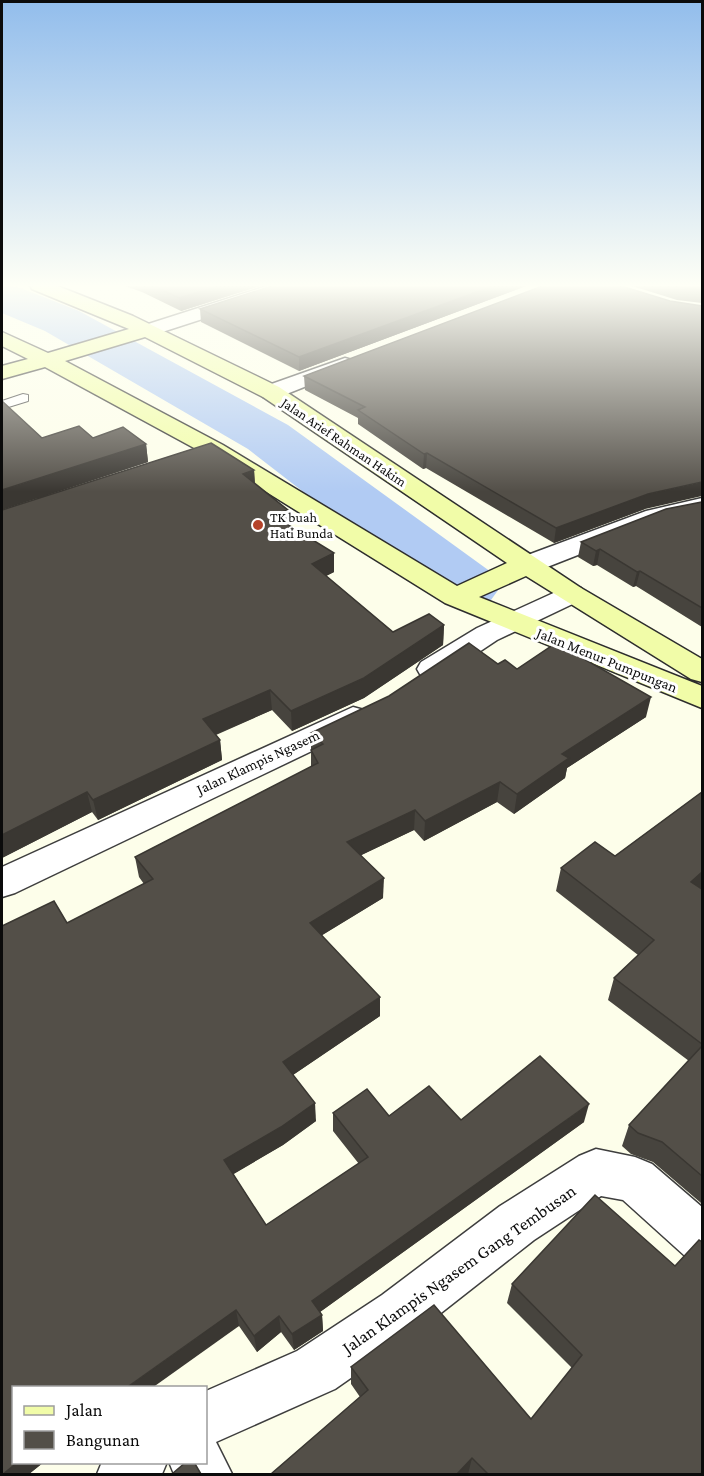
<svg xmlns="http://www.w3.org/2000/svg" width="704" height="1476" viewBox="0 0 704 1476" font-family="'Crimson Pro',serif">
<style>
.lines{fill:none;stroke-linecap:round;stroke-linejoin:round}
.river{fill:#b1cbf3;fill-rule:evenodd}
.lane-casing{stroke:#3e3e3e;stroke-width:2}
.street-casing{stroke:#3e3e3e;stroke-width:3}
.secondary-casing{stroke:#2d2d2d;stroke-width:3}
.lane{fill:#fff;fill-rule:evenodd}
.street{fill:#fff;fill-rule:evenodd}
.secondary{fill:#f1fca8;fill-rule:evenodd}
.wall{fill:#47443e}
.shaded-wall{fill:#3a3732}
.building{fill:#534f48;stroke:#3a3732;stroke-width:1.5}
.poi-dot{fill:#b5432a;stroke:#fff;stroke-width:2}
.labels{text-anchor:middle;stroke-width:6;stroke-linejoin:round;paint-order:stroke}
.far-street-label{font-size:14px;fill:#0b0b0b;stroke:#fff}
.far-poi-label{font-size:14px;fill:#0b0b0b;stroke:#fff;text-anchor:start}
.street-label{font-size:15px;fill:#0b0b0b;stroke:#fff}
.near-street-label{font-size:18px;fill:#0b0b0b;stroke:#fff}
</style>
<rect width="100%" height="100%" fill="#fdfeea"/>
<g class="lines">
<polygon class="river" points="2,285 18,287 79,311 288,425 491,572 501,586 491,600 467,606 443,600 248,449 45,331 2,313"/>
<g class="lane-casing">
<polygon id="lane" points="23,394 28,395 28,401 2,409 2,401"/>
</g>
<g class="street-casing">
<g id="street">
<polygon points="270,285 297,285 295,289 156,334 142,334 139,330 142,326"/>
<polygon points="345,358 352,360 356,364 352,368 279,397 263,397 260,392 263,387"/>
<polygon points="702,498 702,514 662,522 537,571 527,573 517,571 513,565 517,559 646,511"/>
<polygon points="571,585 581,588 585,594 581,600 497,640 443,676 432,679 421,676 417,669 421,662 477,628"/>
<polygon points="353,707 364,710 369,718 364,726 15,893 2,897 2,867"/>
<polygon points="596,1149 635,1157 652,1164 702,1207 702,1263 685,1256 623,1200 601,1196 534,1240 418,1331 335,1389 216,1442 232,1474 174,1474 169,1462 206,1462 206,1391 297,1351 382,1295 500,1206 579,1156"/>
<polygon points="102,1462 167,1462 162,1474 97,1474"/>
</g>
</g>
<g class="secondary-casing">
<path id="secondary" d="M30,285H55L133,316L279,387L581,588L702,659V682L691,679L526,576L479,597L702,686V708L445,603L207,455L45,367L2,379V366L28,359L2,346V332L48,353L129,329L32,289ZM145,337L263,397L507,563L457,586L223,445L65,361Z"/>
</g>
<use href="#lane" class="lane"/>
<use href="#street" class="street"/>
<use href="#secondary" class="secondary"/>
</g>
<g class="wall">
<polygon points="122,285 263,285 181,311 142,292"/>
<polygon points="529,285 299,371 201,322 200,309"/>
<polygon points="629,285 702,285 702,304 702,303 677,300"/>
<polygon points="304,376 645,509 554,543 426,468 423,469 358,424 358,418 305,390"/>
<polygon points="42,438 93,438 146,444 148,462 48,495 254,470 255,484 289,526 334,572 326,576 393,632 444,625 443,645 364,698 292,731 272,710 216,735 220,740 222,760 98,820 92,812 2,858"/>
<polygon points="702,502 702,627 636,586 633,587 597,565 593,566 578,557 581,542"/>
<polygon points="498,664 517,669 646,717 567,768 565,778 514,814 497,802 424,841 414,830 361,855 383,898 322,935 380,1016 293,1075 316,1121 283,1145 233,1174 266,1225 359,1164 333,1131 333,1113 461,1120 584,1122 320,1312 322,1315 323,1331 294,1350 281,1332 257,1352 239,1326 14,1388 44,1462 29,1474 2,1474 67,923 144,884 139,877 135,857 311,767 311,733"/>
<polygon points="702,792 702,1200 701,1203 653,1162 631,1154 622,1146 629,1125 689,1061 608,1000 614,978 638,955 556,891 561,868 615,856"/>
<polygon points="675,1266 702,1474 271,1474 360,1397 351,1384 351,1367 531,1419 572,1368 507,1303 512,1284"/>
</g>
<g class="shaded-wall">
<polygon points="223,285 263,285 181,311 179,298"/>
<polygon points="496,285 529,285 299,371 299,357"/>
<polygon points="146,444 148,462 2,510 2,490"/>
<polygon points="427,453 426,468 423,469 424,454"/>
<polygon points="254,470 255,488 243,474"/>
<polygon points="702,482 702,496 645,509 554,543 556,528 648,494"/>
<polygon points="288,510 289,528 272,515"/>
<polygon points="600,549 597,565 593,566 596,551"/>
<polygon points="334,553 334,572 312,583 312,564"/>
<polygon points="640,571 636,586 633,587 637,572"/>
<polygon points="444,625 443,645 364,698 292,731 291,711"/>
<polygon points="270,690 272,710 205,739 203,719"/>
<polygon points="651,697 646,717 567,768 565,778 514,814 517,794 562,754"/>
<polygon points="220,740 222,760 98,820 93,800"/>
<polygon points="500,782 497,802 424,841 425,821"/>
<polygon points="87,792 92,812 2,858 2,835"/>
<polygon points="415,810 414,830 347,862 347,842"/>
<polygon points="702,872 702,889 691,882"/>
<polygon points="384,878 383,898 311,942 310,923"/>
<polygon points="380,997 380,1016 284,1081 283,1062"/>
<polygon points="315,1103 316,1121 283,1145 227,1178 224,1160"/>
<polygon points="589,1104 584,1122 313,1317 312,1301"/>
<polygon points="236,1310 239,1326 152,1388 126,1388"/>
<polygon points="322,1315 323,1331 294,1350 292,1334"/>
<polygon points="279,1316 281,1332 257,1352 254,1336"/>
<polygon points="472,1458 468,1474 457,1474"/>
<polygon points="18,1462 44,1462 29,1474 3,1474"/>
</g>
<g class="building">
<polygon points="152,285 223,285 179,298"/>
<polygon points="275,285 496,285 299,357 200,309"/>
<polygon points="545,285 618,285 670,301 702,306 702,482 648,494 556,528 427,453 424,454 358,410 365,407 304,376"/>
<polygon points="673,285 702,285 702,290 680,287"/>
<polygon points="2,401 42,438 79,426 93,438 123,427 146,444 2,490"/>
<polygon points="211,443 254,470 243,474 288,510 272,515 334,553 312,564 393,632 429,614 444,625 364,678 291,711 270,690 203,719 220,740 93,800 87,792 2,835 2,510"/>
<polygon points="702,502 702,608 640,571 637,572 600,549 596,551 581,542 666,509"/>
<polygon points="469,643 498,664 505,660 517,669 556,643 651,697 562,754 569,758 517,794 500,782 425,821 415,810 347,842 384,878 310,923 380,997 283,1062 315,1103 281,1127 224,1160 266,1225 368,1157 333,1113 367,1089 389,1116 429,1086 461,1120 540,1056 589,1104 312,1301 322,1315 292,1334 279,1316 254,1336 236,1310 126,1388 14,1388 14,1462 18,1462 3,1474 2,1474 2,926 54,901 67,923 153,879 135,857 318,763 311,750 323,744 311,733 389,696"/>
<polygon points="702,792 702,872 691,882 702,889 702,1044 614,978 654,940 561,868 595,842 615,856"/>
<polygon points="702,1046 702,1176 662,1142 638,1133 629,1125"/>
<polygon points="595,1195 675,1266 699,1240 702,1242 702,1474 488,1474 472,1458 457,1474 271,1474 368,1390 351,1367 434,1305 531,1419 582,1355 512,1284"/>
<polygon points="186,1462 194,1462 201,1474 172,1474"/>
</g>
<linearGradient id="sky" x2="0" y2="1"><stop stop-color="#92bdec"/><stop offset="0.58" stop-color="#fefff6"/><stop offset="1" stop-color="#fefff6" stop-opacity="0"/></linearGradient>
<rect width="704" height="492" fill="url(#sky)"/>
<circle class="poi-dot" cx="258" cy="525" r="6"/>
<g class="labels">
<g class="far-street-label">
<text transform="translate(344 442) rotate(34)" y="5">Jalan Arief Rahman Hakim</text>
</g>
<g class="far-poi-label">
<text x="270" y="522">TK buah<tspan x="270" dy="16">Hati Bunda</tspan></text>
</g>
<g class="street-label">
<text transform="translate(607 660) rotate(22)" y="5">Jalan Menur Pumpungan</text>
<text transform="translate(258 762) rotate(-25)" y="5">Jalan Klampis Ngasem</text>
</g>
<g class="near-street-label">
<text transform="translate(459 1269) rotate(-35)" y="6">Jalan Klampis Ngasem Gang Tembusan</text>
</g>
</g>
<rect width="704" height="1476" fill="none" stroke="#0b0b0b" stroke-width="6"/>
<rect x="12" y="1386" width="195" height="78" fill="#ffffff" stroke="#9d9d9d" stroke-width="1.5"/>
<rect x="24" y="1406" width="30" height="9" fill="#f1fca8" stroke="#9d9d9d" stroke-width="1.5"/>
<text x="66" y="1416" font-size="18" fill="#0b0b0b">Jalan</text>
<rect x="24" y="1431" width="30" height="18" fill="#534f48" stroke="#9d9d9d" stroke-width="1.5"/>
<text x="66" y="1446" font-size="18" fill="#0b0b0b">Bangunan</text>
</svg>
